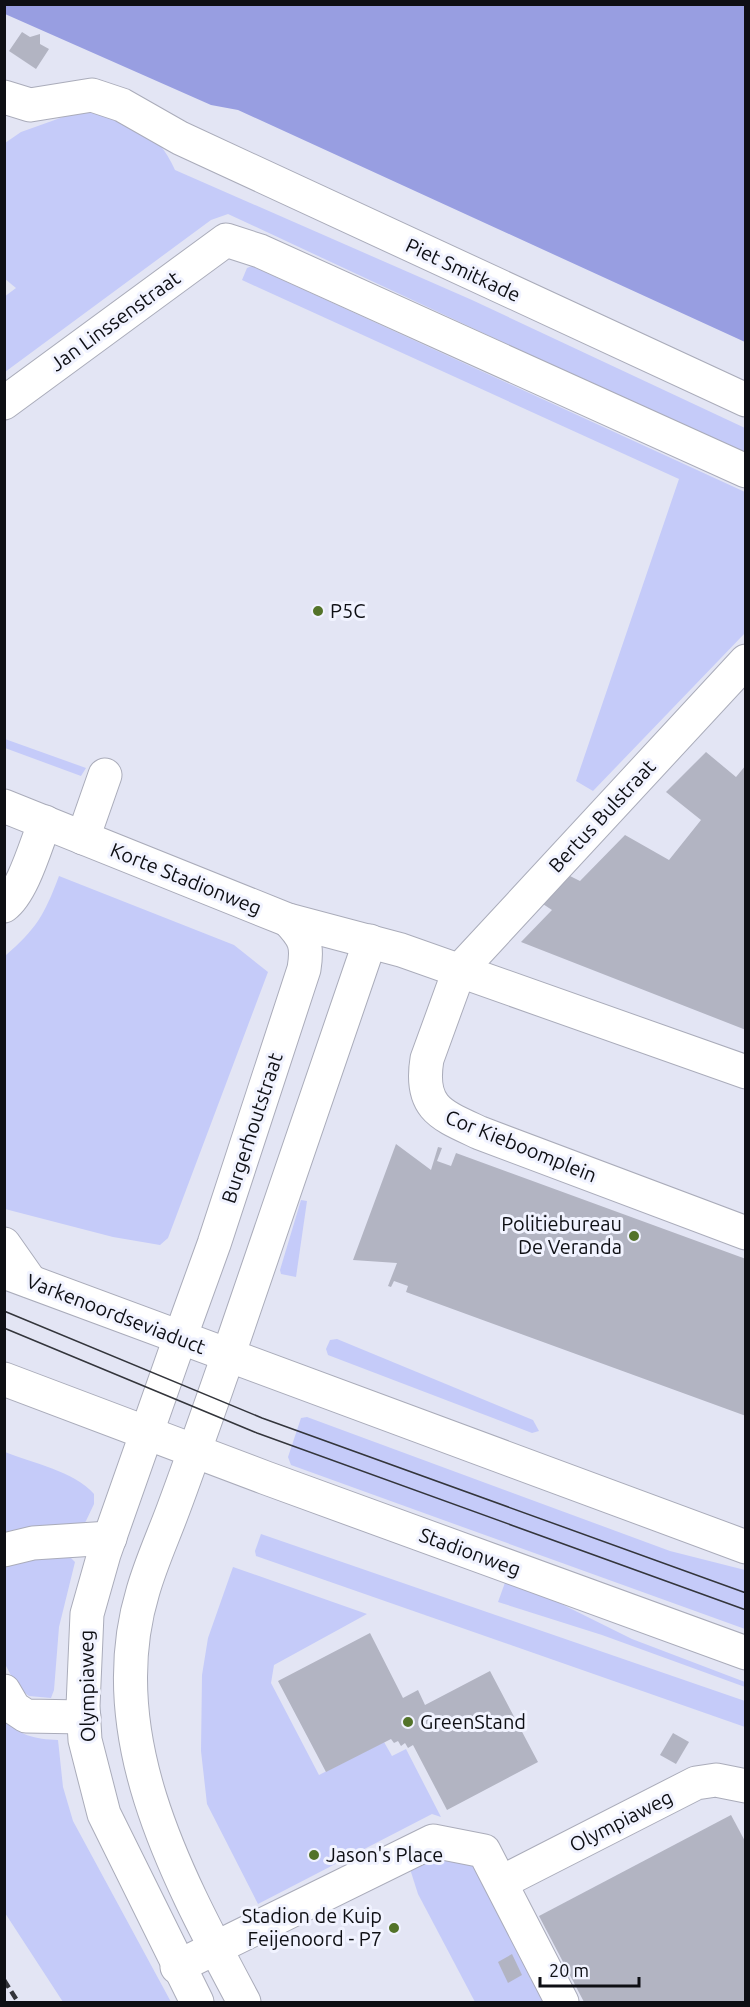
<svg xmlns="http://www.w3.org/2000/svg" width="750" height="2007" viewBox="0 0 750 2007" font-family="Ubuntu,sans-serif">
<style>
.green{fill:#c5cbf9}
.water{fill:#989ee1}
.building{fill:#b2b4c2}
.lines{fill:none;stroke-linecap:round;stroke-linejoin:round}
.minor-casing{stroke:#aaacba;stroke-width:35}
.major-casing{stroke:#aaacba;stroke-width:35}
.minor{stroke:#fff;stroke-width:33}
.major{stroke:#fff;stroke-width:33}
.tram{stroke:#33353b;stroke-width:1.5}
.rail{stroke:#33353b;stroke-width:4.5;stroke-dasharray:9 4.5;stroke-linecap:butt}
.poi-dot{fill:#537329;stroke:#f1f3ff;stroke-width:2}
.labels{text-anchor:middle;stroke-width:6;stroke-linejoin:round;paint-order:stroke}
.street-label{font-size:20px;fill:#0e0f14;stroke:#f1f3ff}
.poi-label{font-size:20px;fill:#0e0f14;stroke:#f1f3ff;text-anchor:start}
</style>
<rect width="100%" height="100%" fill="#e3e5f4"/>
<g class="green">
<path d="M94,106C132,124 157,129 175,170L472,300L745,428V455L228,214L211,220L5,372L4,297L16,288L5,279V143L21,132Z"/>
<polygon points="252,266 745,492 745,633 593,791 576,781 679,479 242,280 247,268"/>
<polygon points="5,739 86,768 81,776 5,748"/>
<path d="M59,876L234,945L268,972L168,1238L160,1245L113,1237L5,1209V956C36,929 44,916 59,876Z"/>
<polygon points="301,1200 307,1201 296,1277 281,1274 280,1270"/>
<polygon points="337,1339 533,1420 539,1431 532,1433 328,1355 326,1349 330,1340"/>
<polygon points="307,1417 670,1551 745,1570 745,1629 291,1465 288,1457 301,1418"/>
<path d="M5,1452C32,1463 74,1471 94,1494V1504L85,1523L5,1536Z"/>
<polygon points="261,1534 745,1701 745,1727 256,1556 255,1551"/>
<polygon points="65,1552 75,1562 59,1627 54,1690 51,1698 29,1696 17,1687 5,1664 4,1561"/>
<polygon points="233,1567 367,1614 274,1665 271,1683 319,1775 384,1742 392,1756 406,1749 441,1817 432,1814 258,1904 207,1804 201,1751 202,1675 208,1638"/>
<polygon points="507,1577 632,1639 745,1682 745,1687 602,1635 498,1602"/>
<path d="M4,1716C16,1736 36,1739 58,1740L63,1787L73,1821L171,2002H63L5,1913Z"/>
<polygon points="421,1855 479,1865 547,2002 475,2002 418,1894 410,1869"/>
</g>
<polygon class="water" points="5,4 745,5 745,342 238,110 211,105 5,14"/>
<g class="building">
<polygon points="22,32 30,37 40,34 40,44 49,49 36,69 9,51"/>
<polygon points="706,752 736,777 746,765 746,1030 521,942 552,910 543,904 570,876 580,881 625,835 669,860 701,820 666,792"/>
<polygon points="396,1144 431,1170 438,1147 442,1148 437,1161 451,1166 456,1153 746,1259 746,1416 406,1292 408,1286 394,1281 391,1287 388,1286 397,1263 353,1260"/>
<polygon points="370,1633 403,1698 418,1690 425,1705 490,1671 538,1762 447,1810 413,1745 408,1748 405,1743 401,1746 398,1741 394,1743 391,1739 326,1772 278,1681"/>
<polygon points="673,1733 689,1742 676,1764 660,1755"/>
<polygon points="731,1815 746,1843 746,2002 584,2002 539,1916"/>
<polygon points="512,1954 522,1975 508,1983 498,1962"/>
</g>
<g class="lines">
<g class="minor-casing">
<g id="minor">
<polyline points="4,97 30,105 92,95 122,105 180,138 746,400"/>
<polyline points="4,403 226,240 260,251 746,471"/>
<path d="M746,661L459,971L427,1059C419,1108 441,1115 480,1133L746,1233"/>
<polyline points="4,806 288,920 401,950 746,1072"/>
<polyline points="83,838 105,775"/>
<path d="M4,906C23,892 36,844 45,822"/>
<polyline points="4,1244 30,1281"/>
<path d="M180,1338L214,1244L304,969C308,945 305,938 288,920"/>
<polyline points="228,1356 370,941"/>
<polyline points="4,1550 33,1543 110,1538"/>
<polyline points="4,1691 14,1708 26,1716 84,1717"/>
<polyline points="502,1882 696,1783 716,1780 746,1786"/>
<polyline points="177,1967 433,1841 484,1851 562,2002"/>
</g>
</g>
<g class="major-casing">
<g id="major">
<polyline points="4,1272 746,1547"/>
<polyline points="180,1338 104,1554 87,1614 83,1706 85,1740 104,1814 197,2002"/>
<path d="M228,1356C210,1407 192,1459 173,1510C163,1537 151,1563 143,1591C99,1736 178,1878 244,2002"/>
<polyline points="4,1379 266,1478 746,1653"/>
</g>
</g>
<use href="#minor" class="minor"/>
<use href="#major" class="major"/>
<g class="tram">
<polyline points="4,1311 262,1418 746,1593"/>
<polyline points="4,1328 257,1433 746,1610"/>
</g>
<polyline class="rail" points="4,1980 18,2002"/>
</g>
<g class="poi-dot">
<circle cx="318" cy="611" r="6"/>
<circle cx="634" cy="1236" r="6"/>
<circle cx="408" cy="1722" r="6"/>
<circle cx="314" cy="1855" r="6"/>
<circle cx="394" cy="1928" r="6"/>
</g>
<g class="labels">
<g class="street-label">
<text transform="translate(463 270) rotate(25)" y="7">Piet Smitkade</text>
<text transform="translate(115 321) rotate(-36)" y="7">Jan Linssenstraat</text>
<text transform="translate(602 816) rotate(-47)" y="7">Bertus Bulstraat</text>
<text transform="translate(186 879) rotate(22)" y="7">Korte Stadionweg</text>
<text transform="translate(252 1128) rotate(-72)" y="7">Burgerhoutstraat</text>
<text transform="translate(521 1146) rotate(22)" y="7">Cor Kieboomplein</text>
<text transform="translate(116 1314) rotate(21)" y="7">Varkenoordseviaduct</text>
<text transform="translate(470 1552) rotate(20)" y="7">Stadionweg</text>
<text transform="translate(87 1686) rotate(-91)" y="7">Olympiaweg</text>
<text transform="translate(621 1821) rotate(-27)" y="7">Olympiaweg</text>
</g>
<g class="poi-label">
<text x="330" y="618">P5C</text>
<text x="622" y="1231" text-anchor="end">Politiebureau<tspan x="622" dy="23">De Veranda</tspan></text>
<text x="420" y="1729">GreenStand</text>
<text x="326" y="1862">Jason's Place</text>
<text x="382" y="1923" text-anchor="end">Stadion de Kuip<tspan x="382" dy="23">Feijenoord - P7</tspan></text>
</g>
</g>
<rect width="750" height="2007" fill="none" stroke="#0e0f14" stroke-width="12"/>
<path d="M540 1977v9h99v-9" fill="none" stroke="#0e0f14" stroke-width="3"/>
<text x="549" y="1977" font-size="18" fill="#0e0f14" stroke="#f1f3ff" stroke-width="4.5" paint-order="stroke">20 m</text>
</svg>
